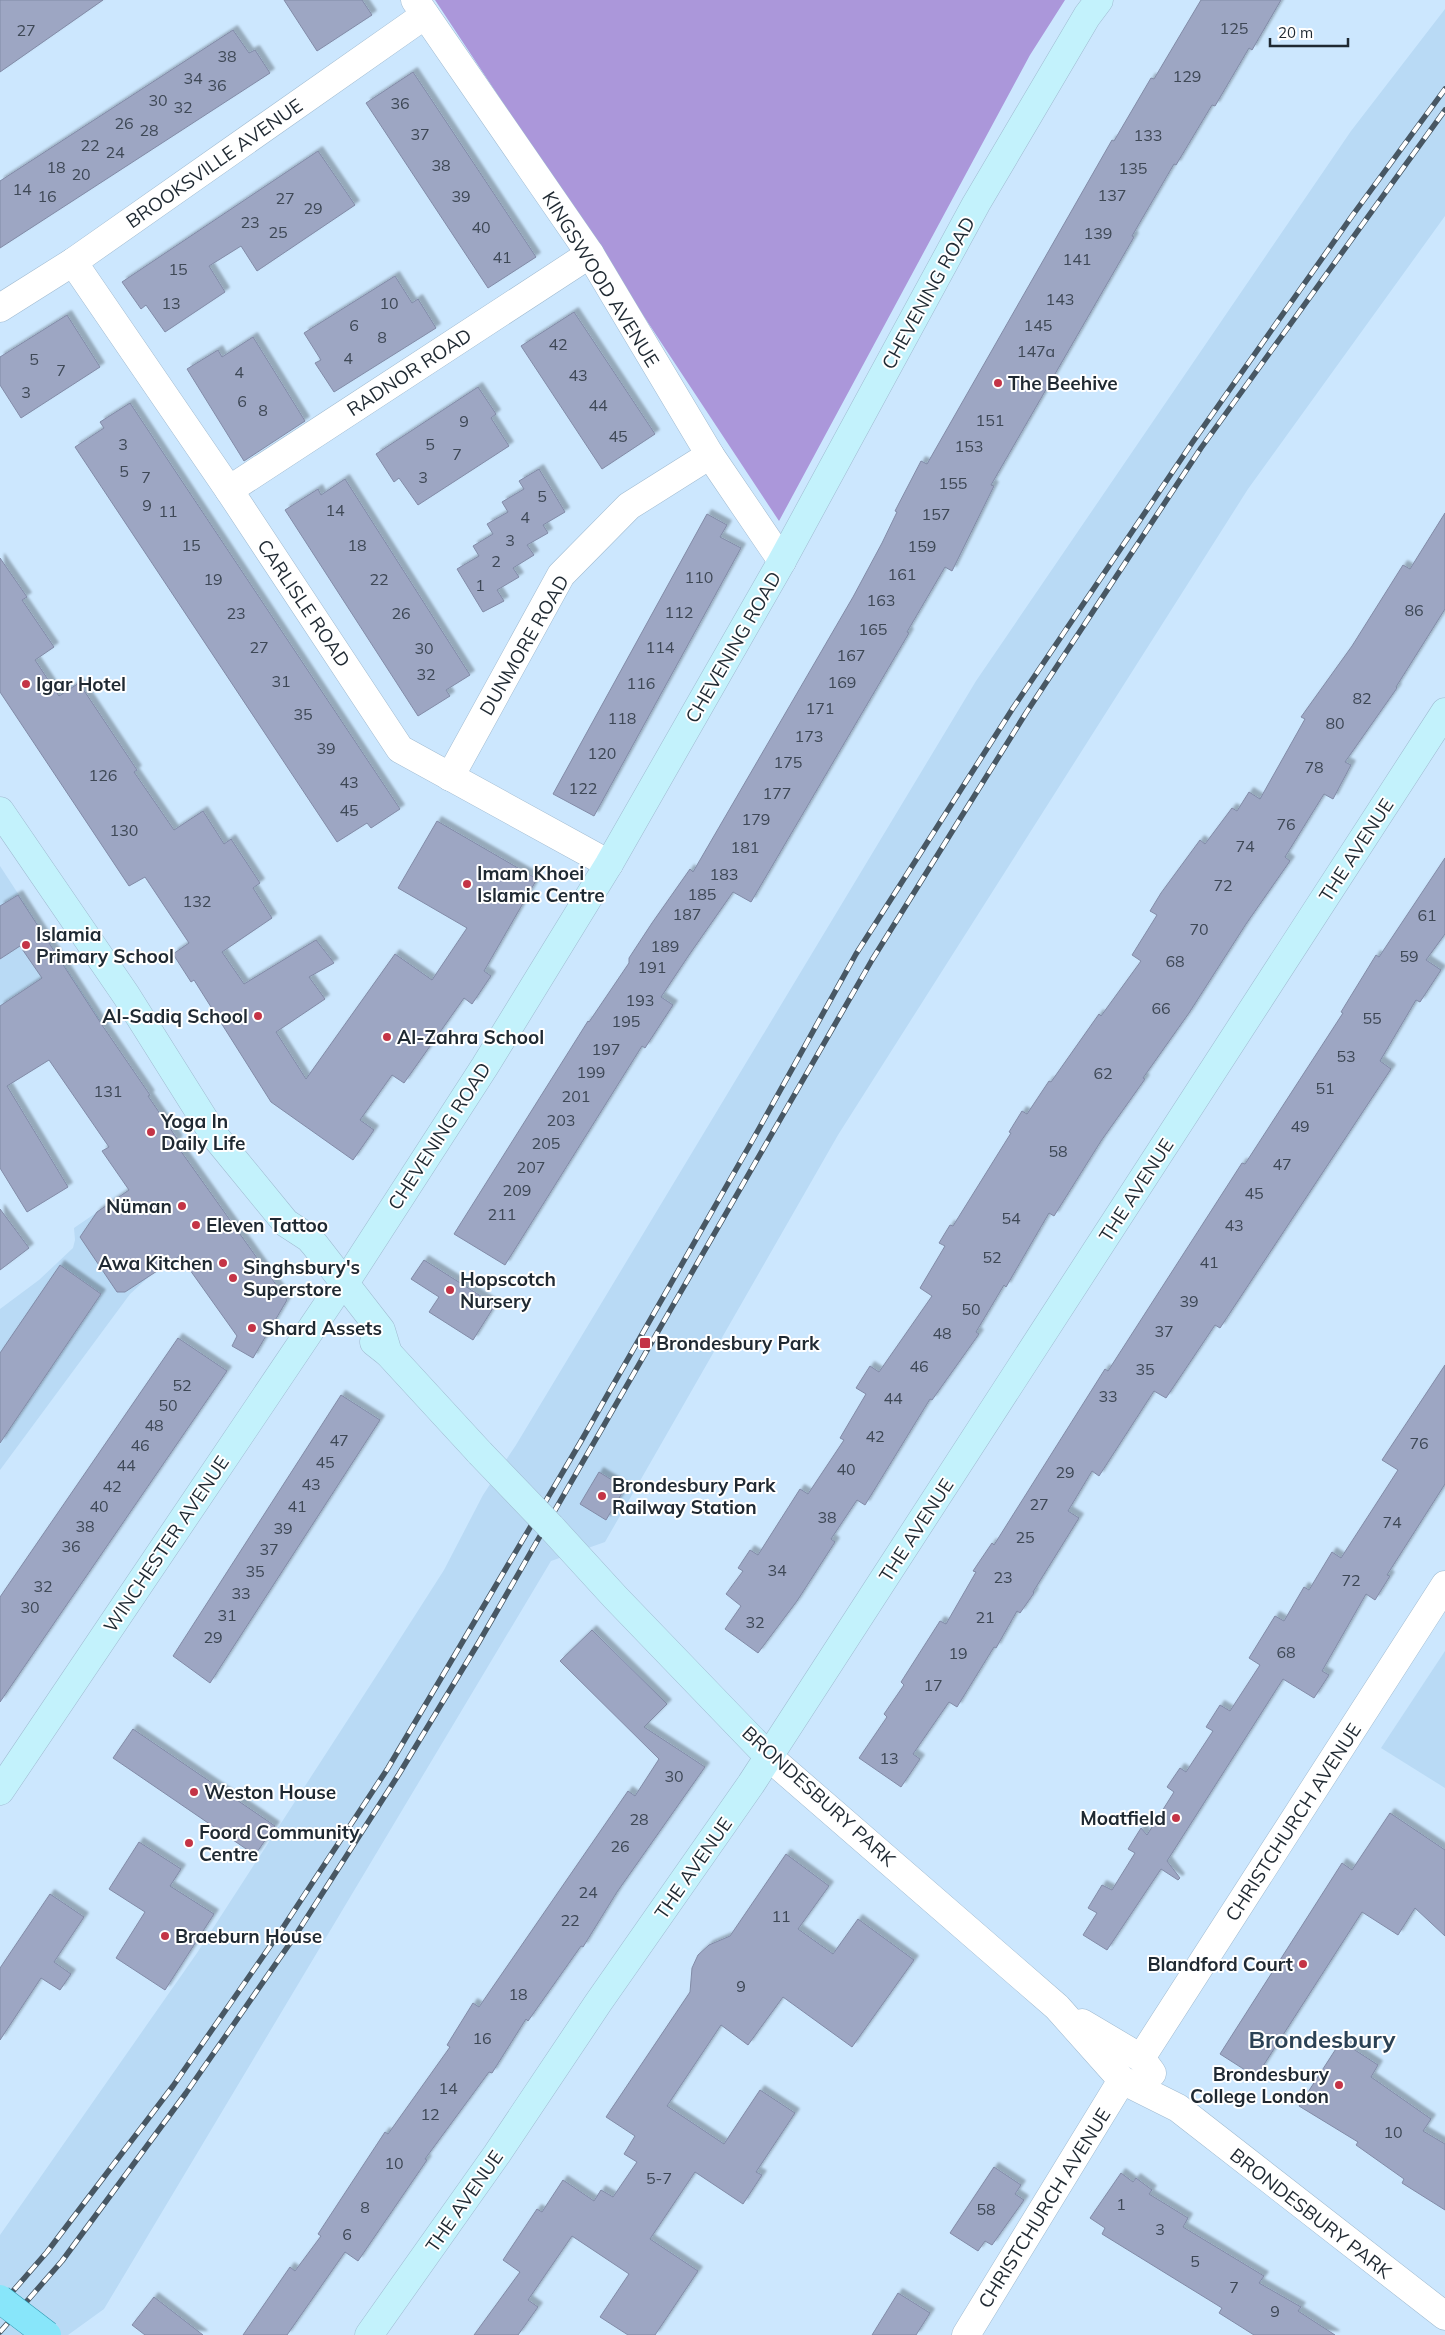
<svg xmlns="http://www.w3.org/2000/svg" width="1445" height="2335" viewBox="0 0 1445 2335" font-family="Mulish,sans-serif">
<style>
.built{fill:#b9daf5}
.forest{fill:#ab97da}
.building{fill:#9da6c3;stroke:#828ba7;filter:url(#shadow)}
.lines{fill:none;stroke-linecap:round;stroke-linejoin:round}
.street-casing{stroke:#a0bbd1;stroke-width:29}
.secondary-casing{stroke:#a0bbd1;stroke-width:29}
.street{stroke:#fff;stroke-width:28}
.secondary{stroke:#c3f2fc;stroke-width:28}
.rail-casing{stroke:#485763;stroke-width:5.5}
.rail{stroke:#fff;stroke-width:4;stroke-dasharray:11;stroke-linecap:butt}
.secondary-bridge-casing{stroke:#a0bbd1;stroke-width:29;stroke-linecap:butt}
.primary-bridge-casing{stroke:#2f99b1;stroke-width:29;stroke-linecap:butt}
.secondary-bridge{stroke:#c3f2fc;stroke-width:28}
.primary-bridge{stroke:#88e6fa;stroke-width:28}
.poi-dot{fill:#c43446;stroke:#fff;stroke-width:2}
.labels{text-anchor:middle;stroke-width:4;stroke-linejoin:round;paint-order:stroke}
.number-label{font-size:16px;fill:#3e4856}
.street-label{font-size:19px;fill:#1f2932;stroke:#fff}
.poi-label{font-size:19px;font-weight:bold;fill:#1f2932;stroke:#fff;text-anchor:start}
.district-label{font-size:24px;font-weight:bold;fill:#2b4255;stroke:#fff}
</style>
<defs>
<filter id="shadow"><feDropShadow dx="4.5" dy="-4.5" stdDeviation="1" flood-color="#0004"/></filter>
</defs>
<rect width="100%" height="100%" fill="#cce7fe"/>
<g class="built">
<polygon points="1445,9 1445,216 1248,489 838,1135 605,1542 551,1561 104,2309 68,2335 0,2335 0,2235 197,1953 382,1667 444,1570 483,1495 516,1445 976,681 1351,131"/>
<polygon points="0,866 103,1024 0,1091"/>
<polygon points="109,1204 154,1272 130,1294 0,1470 0,1309 39,1280 73,1248 75,1240 74,1228"/>
<polygon points="1445,1651 1445,1788 1381,1748"/>
</g>
<polygon class="forest" points="435,0 1065,0 1030,55 779,521"/>
<g class="building">
<polygon points="0,0 103,0 0,72"/>
<polygon points="284,0 362,0 372,15 317,51"/>
<polygon points="1201,0 1281,0 1252,50 1249,48 1215,106 1212,105 1176,165 1174,164 1132,236 1134,237 991,485 994,486 952,571 945,567 907,632 909,633 751,902 733,892 689,955 661,997 673,1005 645,1048 642,1046 505,1265 454,1234 588,1021 589,1022 629,963 629,958 652,923 690,869 693,872 853,597 882,543 897,512 895,511 921,461 927,464 1112,140 1114,141 1151,78 1154,79"/>
<polygon points="233,30 249,53 255,50 270,73 0,248 0,181"/>
<polygon points="413,72 536,257 488,288 366,103"/>
<polygon points="318,151 355,205 257,271 241,246 209,266 225,292 165,332 146,305 141,309 122,282"/>
<polygon points="395,276 412,303 418,299 436,328 334,392 315,363 321,360 304,333"/>
<polygon points="574,312 655,434 602,469 521,346"/>
<polygon points="67,315 100,367 21,418 0,385 0,357"/>
<polygon points="253,337 305,421 244,461 187,369 218,350 222,357"/>
<polygon points="478,387 496,414 491,418 509,446 418,505 399,478 394,482 376,454"/>
<polygon points="130,403 400,809 371,828 367,823 337,842 75,447 104,428 100,422"/>
<polygon points="539,469 565,512 543,525 548,533 527,545 534,555 513,568 519,577 497,590 504,601 483,612 457,569 479,556 473,546 493,534 487,524 508,512 502,502 524,489 519,481"/>
<polygon points="345,479 470,675 446,690 450,696 418,716 285,510 318,489 321,495"/>
<polygon points="1445,513 1445,609 1396,687 1397,688 1345,762 1351,765 1333,799 1324,794 1285,857 1290,861 1246,924 1189,1013 1143,1078 1145,1079 1101,1141 1054,1216 1049,1213 1006,1287 1004,1285 976,1332 979,1334 932,1400 930,1399 865,1505 857,1500 831,1539 835,1542 797,1601 758,1653 725,1629 741,1606 726,1594 743,1571 738,1568 750,1550 758,1555 800,1489 808,1494 844,1440 840,1438 866,1394 856,1388 870,1366 879,1372 932,1296 920,1288 945,1246 939,1243 950,1225 953,1226 1011,1133 1009,1132 1022,1111 1027,1114 1049,1081 1051,1082 1099,1014 1101,1016 1141,961 1132,955 1157,915 1150,911 1161,893 1200,840 1205,844 1232,808 1237,811 1249,792 1260,799 1305,719 1301,717 1352,646 1403,565 1410,569"/>
<polygon points="707,514 727,525 720,537 741,548 594,816 553,794"/>
<polygon points="0,558 27,597 22,600 54,647 35,660 59,696 79,683 137,770 134,772 174,830 203,811 224,844 231,839 260,883 253,888 272,918 222,952 244,984 316,940 334,963 309,977 325,999 276,1032 306,1079 395,954 432,980 467,928 398,888 437,821 537,879 484,971 491,976 472,1004 464,998 404,1083 392,1075 360,1120 374,1130 353,1160 271,1102 194,980 191,982 173,954 189,943 145,877 129,886 0,692"/>
<polygon points="1445,858 1445,934 1426,960 1441,970 1420,1002 1416,1000 1380,1061 1391,1069 1220,1328 1215,1325 1166,1398 1154,1391 1099,1476 1092,1471 1068,1511 1079,1518 1033,1592 1034,1593 1020,1613 1017,1611 996,1648 994,1647 957,1707 949,1702 913,1754 920,1759 901,1787 859,1758 887,1717 884,1714 904,1685 901,1682 940,1621 946,1624 976,1572 973,1571 992,1543 994,1545 1105,1369 1108,1371 1242,1163 1245,1164 1343,1013 1341,1012 1376,955 1379,957"/>
<polygon points="18,895 102,1025 150,1095 148,1096 178,1140 175,1143 287,1300 253,1358 232,1346 237,1336 180,1256 125,1292 117,1292 80,1237 97,1212 129,1190 102,1151 109,1147 49,1060 7,1086 68,1187 27,1212 0,1168 0,1006 42,978 20,946 0,959 0,906"/>
<polygon points="0,1209 29,1248 0,1270"/>
<polygon points="424,1260 495,1305 473,1340 429,1312 439,1297 411,1279"/>
<polygon points="60,1265 101,1294 0,1443 0,1353"/>
<polygon points="178,1338 227,1371 0,1702 0,1597"/>
<polygon points="1445,1365 1445,1484 1387,1575 1390,1576 1375,1600 1366,1594 1322,1671 1329,1675 1314,1698 1283,1679 1167,1861 1180,1878 1178,1880 1161,1869 1107,1950 1083,1935 1097,1913 1088,1908 1102,1885 1112,1890 1135,1853 1128,1849 1141,1828 1147,1835 1174,1792 1167,1787 1180,1768 1186,1772 1213,1731 1206,1727 1220,1705 1230,1711 1260,1665 1249,1658 1275,1616 1284,1621 1304,1587 1309,1590 1332,1552 1341,1558 1398,1470 1382,1460"/>
<polygon points="341,1395 380,1420 210,1683 173,1656"/>
<polygon points="599,1472 625,1488 606,1520 580,1504"/>
<polygon points="592,1630 667,1704 644,1727 705,1767 617,1892 583,1947 581,1946 528,2021 526,2019 492,2073 489,2072 425,2159 427,2160 358,2261 345,2252 287,2335 243,2335 290,2267 295,2271 321,2236 318,2234 385,2132 388,2134 450,2047 447,2045 473,2003 479,2007 628,1791 635,1796 659,1759 560,1661"/>
<polygon points="133,1729 275,1826 255,1855 113,1758"/>
<polygon points="1390,1813 1445,1850 1445,1936 1415,1908 1398,1935 1362,1912 1256,2077 1220,2054 1342,1863 1352,1870"/>
<polygon points="139,1842 181,1869 170,1886 214,1914 165,1990 116,1958 145,1912 109,1889"/>
<polygon points="786,1854 829,1886 798,1929 833,1954 858,1919 914,1960 852,2047 783,1997 748,2045 721,2025 667,2106 724,2144 760,2090 795,2113 756,2172 762,2175 743,2204 695,2172 650,2239 698,2271 655,2335 628,2335 600,2317 629,2274 572,2236 528,2300 538,2307 518,2335 474,2335 520,2272 503,2260 537,2209 542,2212 563,2180 594,2201 601,2190 613,2197 637,2162 624,2154 635,2136 606,2117 690,1992 692,1968 698,1955 709,1945 730,1936"/>
<polygon points="50,1894 84,1917 54,1962 71,1974 60,1990 41,1978 0,2040 0,1968"/>
<polygon points="1341,2041 1378,2065 1371,2077 1431,2119 1423,2131 1445,2144 1445,2210 1402,2183 1404,2179 1356,2145 1358,2142 1299,2106"/>
<polygon points="994,2167 1021,2185 1015,2194 1024,2200 992,2245 985,2241 978,2251 950,2233"/>
<polygon points="1121,2173 1133,2182 1136,2178 1152,2190 1149,2194 1188,2218 1183,2227 1264,2276 1259,2283 1301,2307 1298,2311 1335,2335 1254,2335 1219,2313 1222,2308 1102,2234 1105,2228 1090,2218"/>
<polygon points="898,2293 930,2313 916,2335 872,2335"/>
<polygon points="154,2297 203,2335 145,2335 132,2325"/>
</g>
<g class="lines">
<g class="street-casing">
<g id="street">
<polyline points="415,0 590,254 710,455 782,561"/>
<polyline points="73,262 229,490 400,749 609,864"/>
<polyline points="0,308 73,262 425,15"/>
<polyline points="229,490 590,254"/>
<polyline points="450,777 561,575 629,506 710,455"/>
<polyline points="769,1757 1057,2007 1122,2080 1178,2108 1445,2316"/>
<polyline points="1082,2023 1141,2058 1152,2073"/>
<polyline points="1141,2058 1445,1585"/>
<polyline points="966,2335 1122,2080"/>
</g>
</g>
<g class="secondary-casing">
<g id="secondary">
<polyline points="0,811 126,995 214,1135 286,1223 309,1238 315,1245 381,1330 388,1353"/>
<polyline points="345,1283 485,1066 609,864 782,561 976,204 1087,16 1099,0"/>
<polyline points="374,1342 388,1353 480,1453"/>
<polyline points="551,1527 615,1597 769,1757"/>
<polyline points="0,1791 332,1298"/>
<polyline points="369,2335 497,2154 598,2003 751,1784 1445,712"/>
</g>
</g>
<use href="#street" class="street"/>
<use href="#secondary" class="secondary"/>
<g class="rail-casing">
<g id="rail">
<polyline points="0,2306 47,2252 173,2086 282,1929 388,1768 580,1443 751,1143 856,954 1013,708 1192,443 1352,216 1445,89"/>
<polyline points="0,2332 62,2261 186,2093 295,1936 399,1774 479,1642 872,960 1026,713 1201,448 1445,110"/>
</g>
</g>
<use href="#rail" class="rail"/>
<g class="secondary-bridge-casing">
<polyline id="secondary-bridge" points="480,1453 551,1527"/>
</g>
<g class="primary-bridge-casing">
<polyline id="primary-bridge" points="0,2299 47,2335"/>
</g>
<use href="#secondary-bridge" class="secondary-bridge"/>
<use href="#primary-bridge" class="primary-bridge"/>
</g>
<g class="poi-dot">
<circle cx="998" cy="383" r="5"/>
<circle cx="26" cy="684" r="5"/>
<circle cx="467" cy="884" r="5"/>
<circle cx="26" cy="945" r="5"/>
<circle cx="258" cy="1016" r="5"/>
<circle cx="387" cy="1037" r="5"/>
<circle cx="151" cy="1132" r="5"/>
<circle cx="182" cy="1206" r="5"/>
<circle cx="196" cy="1225" r="5"/>
<circle cx="223" cy="1263" r="5"/>
<circle cx="233" cy="1278" r="5"/>
<circle cx="450" cy="1290" r="5"/>
<circle cx="252" cy="1328" r="5"/>
<rect x="639" y="1337" width="12" height="12" rx="2.5"/>
<circle cx="602" cy="1496" r="5"/>
<circle cx="194" cy="1792" r="5"/>
<circle cx="1176" cy="1818" r="5"/>
<circle cx="189" cy="1843" r="5"/>
<circle cx="165" cy="1936" r="5"/>
<circle cx="1303" cy="1964" r="5"/>
<circle cx="1339" cy="2085" r="5"/>
</g>
<g class="labels">
<g class="number-label">
<text x="1234" y="34">125</text>
<text x="26" y="36">27</text>
<text x="227" y="62">38</text>
<text x="1187" y="82">129</text>
<text x="193" y="84">34</text>
<text x="217" y="91">36</text>
<text x="158" y="106">30</text>
<text x="400" y="109">36</text>
<text x="183" y="113">32</text>
<text x="124" y="129">26</text>
<text x="149" y="136">28</text>
<text x="420" y="140">37</text>
<text x="1148" y="141">133</text>
<text x="90" y="151">22</text>
<text x="115" y="158">24</text>
<text x="441" y="171">38</text>
<text x="56" y="173">18</text>
<text x="1133" y="174">135</text>
<text x="81" y="180">20</text>
<text x="22" y="195">14</text>
<text x="1112" y="201">137</text>
<text x="47" y="202">16</text>
<text x="461" y="202">39</text>
<text x="285" y="204">27</text>
<text x="313" y="214">29</text>
<text x="250" y="228">23</text>
<text x="481" y="233">40</text>
<text x="278" y="238">25</text>
<text x="1098" y="239">139</text>
<text x="502" y="263">41</text>
<text x="1077" y="265">141</text>
<text x="178" y="275">15</text>
<text x="1060" y="305">143</text>
<text x="171" y="309">13</text>
<text x="389" y="309">10</text>
<text x="354" y="331">6</text>
<text x="1038" y="331">145</text>
<text x="382" y="343">8</text>
<text x="558" y="350">42</text>
<text x="1036" y="357">147a</text>
<text x="348" y="364">4</text>
<text x="34" y="365">5</text>
<text x="61" y="376">7</text>
<text x="239" y="378">4</text>
<text x="578" y="381">43</text>
<text x="26" y="398">3</text>
<text x="242" y="407">6</text>
<text x="598" y="411">44</text>
<text x="263" y="416">8</text>
<text x="990" y="426">151</text>
<text x="464" y="427">9</text>
<text x="618" y="442">45</text>
<text x="123" y="450">3</text>
<text x="430" y="450">5</text>
<text x="969" y="452">153</text>
<text x="457" y="460">7</text>
<text x="124" y="477">5</text>
<text x="146" y="483">7</text>
<text x="423" y="483">3</text>
<text x="953" y="489">155</text>
<text x="542" y="502">5</text>
<text x="147" y="511">9</text>
<text x="335" y="516">14</text>
<text x="168" y="517">11</text>
<text x="936" y="520">157</text>
<text x="525" y="523">4</text>
<text x="510" y="546">3</text>
<text x="191" y="551">15</text>
<text x="357" y="551">18</text>
<text x="922" y="552">159</text>
<text x="496" y="567">2</text>
<text x="902" y="580">161</text>
<text x="699" y="583">110</text>
<text x="213" y="585">19</text>
<text x="379" y="585">22</text>
<text x="480" y="591">1</text>
<text x="881" y="606">163</text>
<text x="1414" y="616">86</text>
<text x="679" y="618">112</text>
<text x="236" y="619">23</text>
<text x="401" y="619">26</text>
<text x="873" y="635">165</text>
<text x="259" y="653">27</text>
<text x="660" y="653">114</text>
<text x="424" y="654">30</text>
<text x="851" y="661">167</text>
<text x="426" y="680">32</text>
<text x="281" y="687">31</text>
<text x="842" y="688">169</text>
<text x="641" y="689">116</text>
<text x="1362" y="704">82</text>
<text x="820" y="714">171</text>
<text x="303" y="720">35</text>
<text x="622" y="724">118</text>
<text x="1335" y="729">80</text>
<text x="809" y="742">173</text>
<text x="326" y="754">39</text>
<text x="602" y="759">120</text>
<text x="788" y="768">175</text>
<text x="1314" y="773">78</text>
<text x="103" y="781">126</text>
<text x="349" y="788">43</text>
<text x="583" y="794">122</text>
<text x="777" y="799">177</text>
<text x="349" y="816">45</text>
<text x="756" y="825">179</text>
<text x="1286" y="830">76</text>
<text x="124" y="836">130</text>
<text x="1245" y="852">74</text>
<text x="745" y="853">181</text>
<text x="724" y="880">183</text>
<text x="1223" y="891">72</text>
<text x="702" y="900">185</text>
<text x="197" y="907">132</text>
<text x="687" y="920">187</text>
<text x="1427" y="921">61</text>
<text x="1199" y="935">70</text>
<text x="665" y="952">189</text>
<text x="1409" y="962">59</text>
<text x="1175" y="967">68</text>
<text x="652" y="973">191</text>
<text x="640" y="1006">193</text>
<text x="1161" y="1014">66</text>
<text x="1372" y="1024">55</text>
<text x="626" y="1027">195</text>
<text x="606" y="1055">197</text>
<text x="1346" y="1062">53</text>
<text x="591" y="1078">199</text>
<text x="1103" y="1079">62</text>
<text x="1325" y="1094">51</text>
<text x="108" y="1097">131</text>
<text x="576" y="1102">201</text>
<text x="561" y="1126">203</text>
<text x="1300" y="1132">49</text>
<text x="546" y="1149">205</text>
<text x="1058" y="1157">58</text>
<text x="1282" y="1170">47</text>
<text x="531" y="1173">207</text>
<text x="517" y="1196">209</text>
<text x="1254" y="1199">45</text>
<text x="502" y="1220">211</text>
<text x="1011" y="1224">54</text>
<text x="1234" y="1231">43</text>
<text x="992" y="1263">52</text>
<text x="1209" y="1268">41</text>
<text x="1189" y="1307">39</text>
<text x="971" y="1315">50</text>
<text x="1164" y="1337">37</text>
<text x="942" y="1339">48</text>
<text x="919" y="1372">46</text>
<text x="1145" y="1375">35</text>
<text x="182" y="1391">52</text>
<text x="1108" y="1402">33</text>
<text x="893" y="1404">44</text>
<text x="168" y="1411">50</text>
<text x="154" y="1431">48</text>
<text x="875" y="1442">42</text>
<text x="339" y="1446">47</text>
<text x="1419" y="1449">76</text>
<text x="140" y="1451">46</text>
<text x="325" y="1468">45</text>
<text x="126" y="1471">44</text>
<text x="846" y="1475">40</text>
<text x="1065" y="1478">29</text>
<text x="311" y="1490">43</text>
<text x="112" y="1492">42</text>
<text x="1039" y="1510">27</text>
<text x="99" y="1512">40</text>
<text x="297" y="1512">41</text>
<text x="827" y="1523">38</text>
<text x="1392" y="1528">74</text>
<text x="85" y="1532">38</text>
<text x="283" y="1534">39</text>
<text x="1025" y="1543">25</text>
<text x="71" y="1552">36</text>
<text x="269" y="1555">37</text>
<text x="777" y="1576">34</text>
<text x="255" y="1577">35</text>
<text x="1003" y="1583">23</text>
<text x="1351" y="1586">72</text>
<text x="43" y="1592">32</text>
<text x="241" y="1599">33</text>
<text x="30" y="1613">30</text>
<text x="227" y="1621">31</text>
<text x="985" y="1623">21</text>
<text x="755" y="1628">32</text>
<text x="213" y="1643">29</text>
<text x="1286" y="1658">68</text>
<text x="958" y="1659">19</text>
<text x="933" y="1691">17</text>
<text x="889" y="1764">13</text>
<text x="674" y="1782">30</text>
<text x="639" y="1825">28</text>
<text x="620" y="1852">26</text>
<text x="588" y="1898">24</text>
<text x="781" y="1922">11</text>
<text x="570" y="1926">22</text>
<text x="741" y="1992">9</text>
<text x="518" y="2000">18</text>
<text x="482" y="2044">16</text>
<text x="448" y="2094">14</text>
<text x="430" y="2120">12</text>
<text x="1393" y="2138">10</text>
<text x="394" y="2169">10</text>
<text x="659" y="2184">5-7</text>
<text x="1121" y="2210">1</text>
<text x="365" y="2213">8</text>
<text x="986" y="2215">58</text>
<text x="1160" y="2235">3</text>
<text x="347" y="2240">6</text>
<text x="1195" y="2267">5</text>
<text x="1234" y="2293">7</text>
<text x="1275" y="2317">9</text>
</g>
<g class="street-label">
<text transform="translate(214 163) rotate(-35)" y="7">BROOKSVILLE AVENUE</text>
<text transform="translate(601 279) rotate(58)" y="7">KINGSWOOD AVENUE</text>
<text transform="translate(928 293) rotate(-61)" y="7">CHEVENING ROAD</text>
<text transform="translate(409 372) rotate(-33)" y="7">RADNOR ROAD</text>
<text transform="translate(304 603) rotate(56)" y="7">CARLISLE ROAD</text>
<text transform="translate(524 645) rotate(-60)" y="7">DUNMORE ROAD</text>
<text transform="translate(733 647) rotate(-60)" y="7">CHEVENING ROAD</text>
<text transform="translate(1356 850) rotate(-57)" y="7">THE AVENUE</text>
<text transform="translate(439 1136) rotate(-57)" y="7">CHEVENING ROAD</text>
<text transform="translate(1136 1190) rotate(-57)" y="7">THE AVENUE</text>
<text transform="translate(916 1530) rotate(-57)" y="7">THE AVENUE</text>
<text transform="translate(166 1544) rotate(-56)" y="7">WINCHESTER AVENUE</text>
<text transform="translate(819 1796) rotate(42)" y="7">BRONDESBURY PARK</text>
<text transform="translate(1293 1822) rotate(-57)" y="7">CHRISTCHURCH AVENUE</text>
<text transform="translate(693 1868) rotate(-55)" y="7">THE AVENUE</text>
<text transform="translate(464 2201) rotate(-55)" y="7">THE AVENUE</text>
<text transform="translate(1044 2208) rotate(-58)" y="7">CHRISTCHURCH AVENUE</text>
<text transform="translate(1311 2213) rotate(38)" y="7">BRONDESBURY PARK</text>
</g>
<g class="poi-label">
<text x="1008" y="390">The Beehive</text>
<text x="36" y="691">Igar Hotel</text>
<text x="477" y="880">Imam Khoei<tspan x="477" dy="22">Islamic Centre</tspan></text>
<text x="36" y="941">Islamia<tspan x="36" dy="22">Primary School</tspan></text>
<text x="248" y="1023" text-anchor="end">Al-Sadiq School</text>
<text x="397" y="1044">Al-Zahra School</text>
<text x="161" y="1128">Yoga In<tspan x="161" dy="22">Daily Life</tspan></text>
<text x="172" y="1213" text-anchor="end">Nüman</text>
<text x="206" y="1232">Eleven Tattoo</text>
<text x="213" y="1270" text-anchor="end">Awa Kitchen</text>
<text x="243" y="1274">Singhsbury's<tspan x="243" dy="22">Superstore</tspan></text>
<text x="460" y="1286">Hopscotch<tspan x="460" dy="22">Nursery</tspan></text>
<text x="262" y="1335">Shard Assets</text>
<text x="656" y="1350">Brondesbury Park</text>
<text x="612" y="1492">Brondesbury Park<tspan x="612" dy="22">Railway Station</tspan></text>
<text x="204" y="1799">Weston House</text>
<text x="1166" y="1825" text-anchor="end">Moatfield</text>
<text x="199" y="1839">Foord Community<tspan x="199" dy="22">Centre</tspan></text>
<text x="175" y="1943">Braeburn House</text>
<text x="1293" y="1971" text-anchor="end">Blandford Court</text>
<text x="1329" y="2081" text-anchor="end">Brondesbury<tspan x="1329" dy="22">College London</tspan></text>
</g>
<g class="district-label">
<text x="1322" y="2048">Brondesbury</text>
</g>
</g>
<path d="M1270 38v8h78v-8" fill="none" stroke="#1f2932" stroke-width="2.5"/>
<text x="1278" y="38" font-size="15" fill="#1f2932" stroke="#ffffff" stroke-width="4" paint-order="stroke">20 m</text>
</svg>
